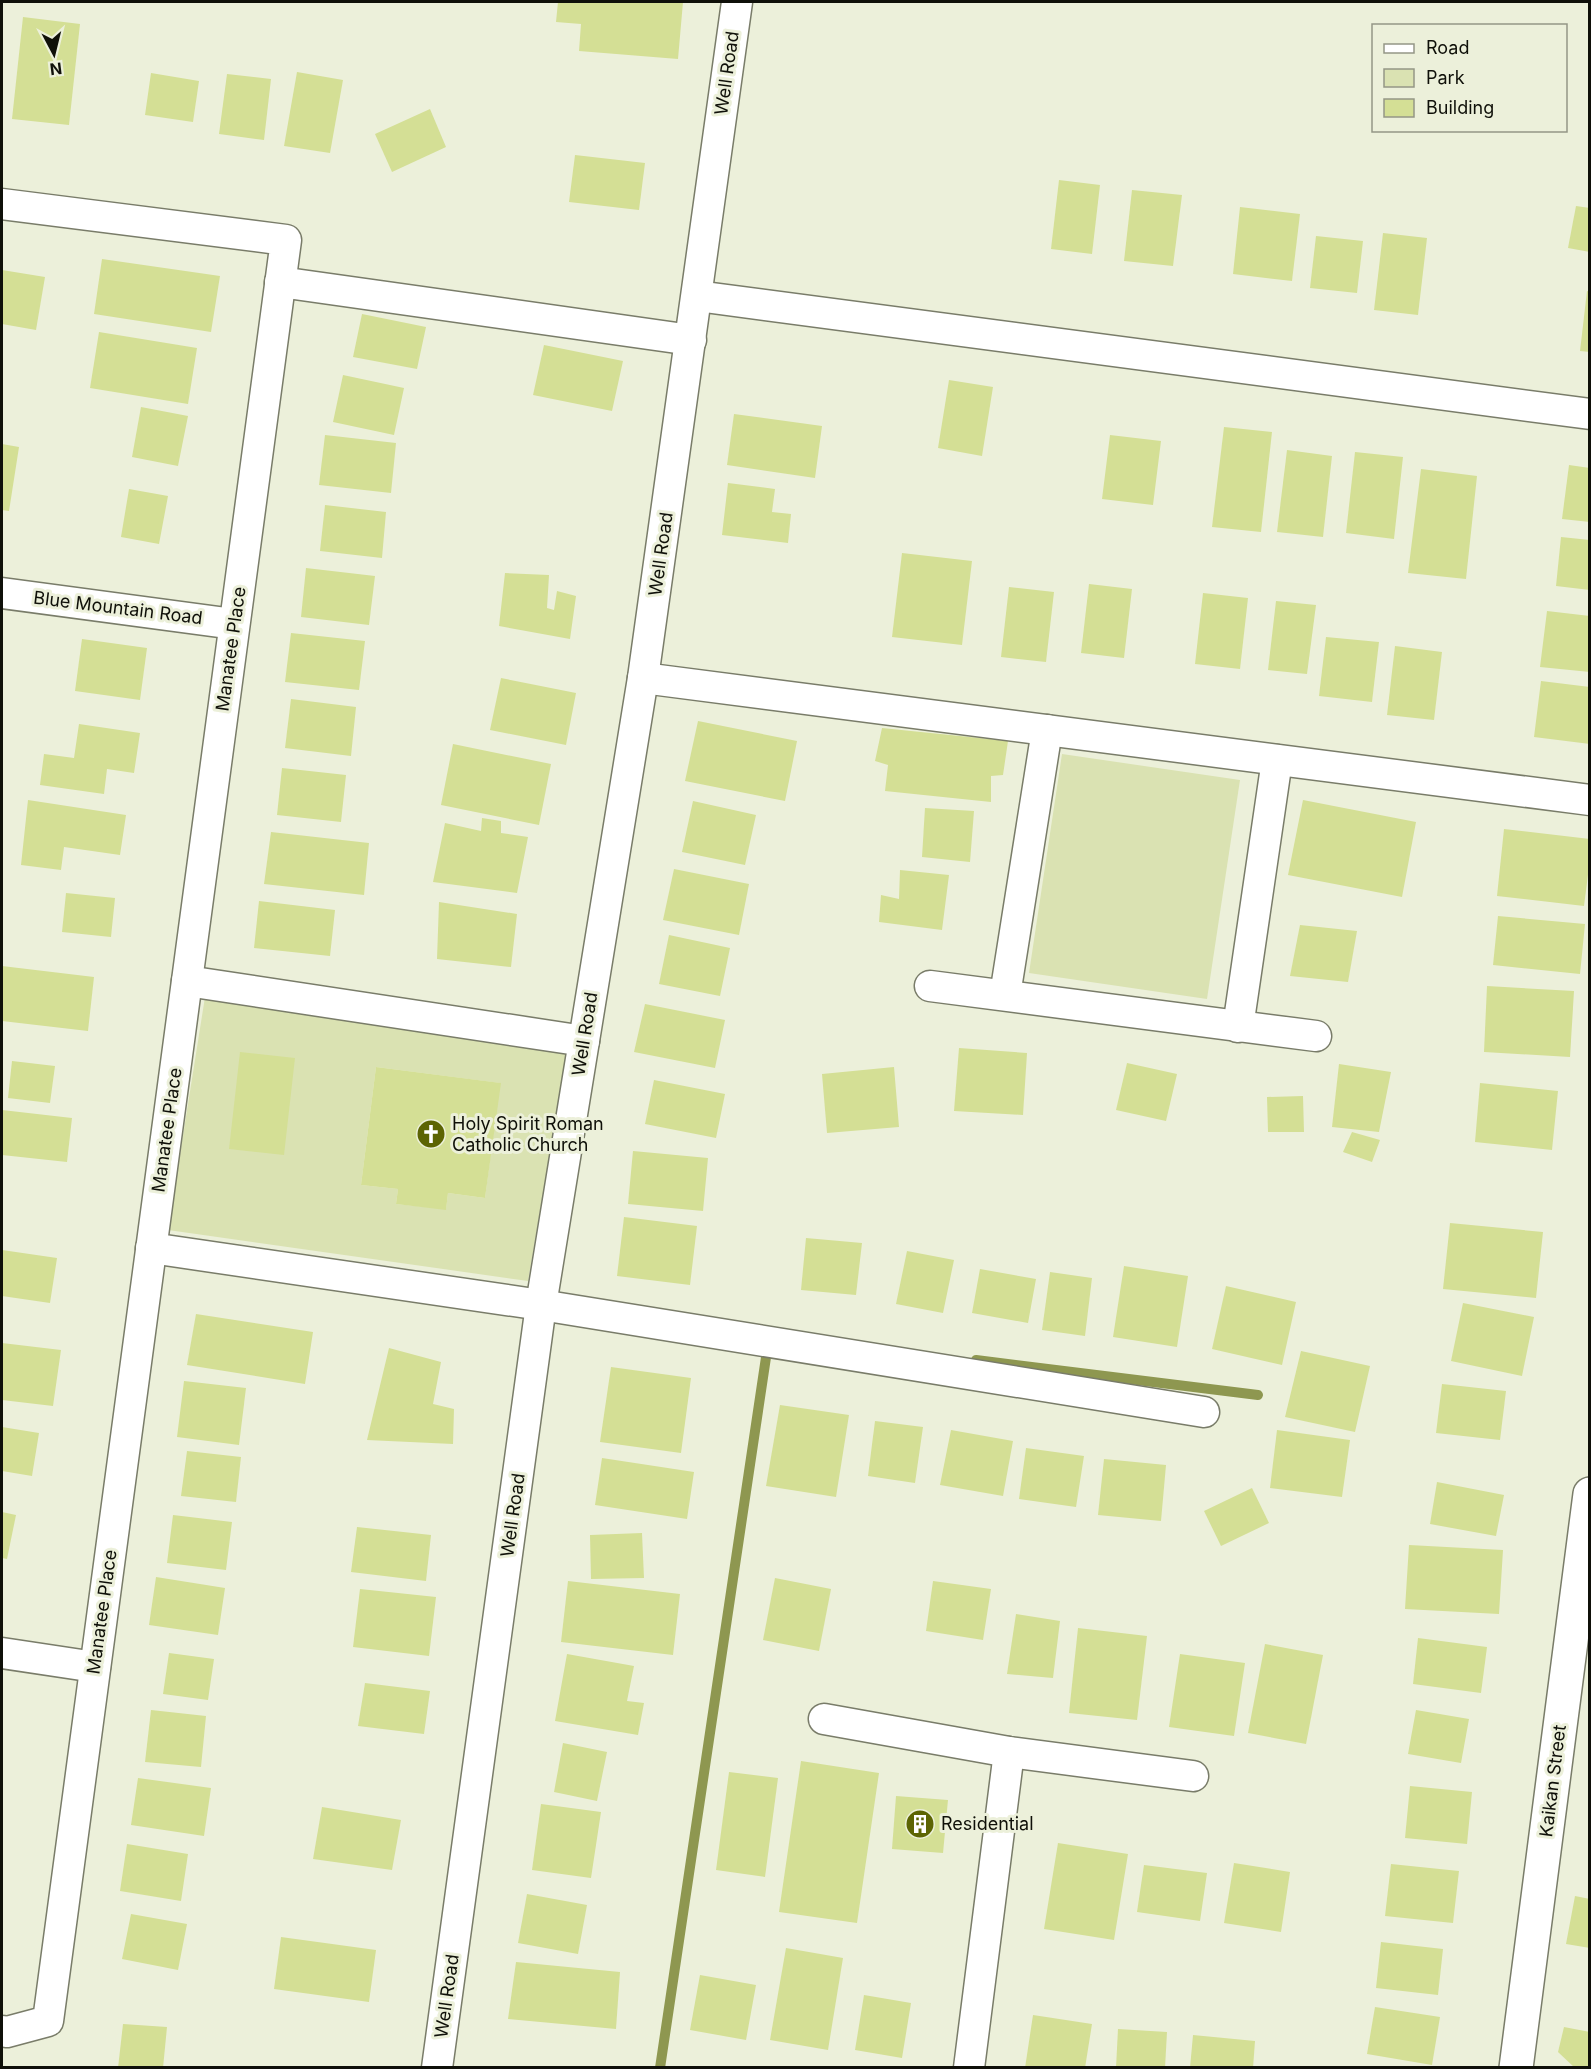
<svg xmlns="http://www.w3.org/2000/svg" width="1591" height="2069" viewBox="0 0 1591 2069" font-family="Inter,sans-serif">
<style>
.green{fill:#dae2b2;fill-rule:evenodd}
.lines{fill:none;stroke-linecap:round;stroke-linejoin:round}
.stream{stroke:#8e9750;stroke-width:10}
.building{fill:#d4df95}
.street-casing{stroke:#797c69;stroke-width:33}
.secondary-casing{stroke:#797c69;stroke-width:36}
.street{stroke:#fff;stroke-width:30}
.secondary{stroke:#fff;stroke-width:33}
.labels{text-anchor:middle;stroke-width:6;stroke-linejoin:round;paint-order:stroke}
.street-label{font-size:18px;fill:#0f1009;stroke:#ecf0da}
.poi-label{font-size:18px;fill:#0f1009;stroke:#ecf0da;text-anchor:start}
</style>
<rect width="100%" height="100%" fill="#ecf0da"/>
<g class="green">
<polygon points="1062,754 1240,780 1207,999 1029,973"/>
<path d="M205,997L567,1052L528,1281L168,1230ZM376,1067L500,1083L485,1198L448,1193L446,1209L396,1204L398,1189L361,1185Z"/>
</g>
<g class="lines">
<g class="stream">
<polyline points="976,1360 1258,1395"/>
<polyline points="660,2068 768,1344"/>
</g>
</g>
<g class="building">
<polygon points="558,2 683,2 678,59 579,51 581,24 556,22"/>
<polygon points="23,17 80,24 69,125 12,119"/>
<polygon points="297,72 343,80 330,153 284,146"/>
<polygon points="151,73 199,81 193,122 145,115"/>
<polygon points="227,74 271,79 264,140 219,134"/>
<polygon points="430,109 446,147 392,172 375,134"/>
<polygon points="575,155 645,163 639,210 569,202"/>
<polygon points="1059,180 1100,185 1092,254 1051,249"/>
<polygon points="1132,190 1182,195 1173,266 1124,261"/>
<polygon points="1576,206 1590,208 1590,252 1568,248"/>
<polygon points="1240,207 1300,214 1292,281 1233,274"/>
<polygon points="1383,233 1427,238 1418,315 1374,310"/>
<polygon points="1316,236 1363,241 1357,293 1310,288"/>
<polygon points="102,259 220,276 211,332 94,314"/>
<polygon points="2,270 45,277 36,330 2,324"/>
<polygon points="1587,291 1590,292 1590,352 1580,351"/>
<polygon points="362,314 426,327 417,369 353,357"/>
<polygon points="99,332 197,348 188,404 90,388"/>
<polygon points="544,345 623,361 612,411 533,395"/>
<polygon points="343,375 404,388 394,435 333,422"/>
<polygon points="949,380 993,387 982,456 938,448"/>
<polygon points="141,407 188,416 178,466 132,457"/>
<polygon points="734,414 822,426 815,478 727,465"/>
<polygon points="1224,427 1272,432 1261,532 1212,527"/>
<polygon points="325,435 396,443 391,493 319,485"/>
<polygon points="1110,435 1161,441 1153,505 1102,499"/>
<polygon points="2,444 19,447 9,511 2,510"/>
<polygon points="1287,450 1332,456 1323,537 1277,532"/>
<polygon points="1355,452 1403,457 1394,539 1346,533"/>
<polygon points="1569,465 1590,468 1590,522 1562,519"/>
<polygon points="1421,469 1477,476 1466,579 1408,573"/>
<polygon points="728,483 775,489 772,512 791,514 788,543 722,535"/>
<polygon points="129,489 168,496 159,544 121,537"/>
<polygon points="325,505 386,512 382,558 320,551"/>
<polygon points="1561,537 1590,540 1590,590 1556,586"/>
<polygon points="902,553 972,561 962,645 892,637"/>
<polygon points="306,568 375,576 369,625 301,617"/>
<polygon points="505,573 549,575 547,608 554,610 557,591 576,596 570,639 499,626"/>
<polygon points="1089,584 1132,589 1124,658 1081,653"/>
<polygon points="1009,587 1054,592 1046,662 1001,657"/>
<polygon points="1203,593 1248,598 1240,669 1195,664"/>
<polygon points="1276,601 1316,605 1307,674 1268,670"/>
<polygon points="1547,611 1590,616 1590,672 1540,667"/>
<polygon points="291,633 365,641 359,690 285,682"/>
<polygon points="1326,637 1379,642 1372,702 1319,696"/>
<polygon points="82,639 147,648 140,700 75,691"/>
<polygon points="1395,646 1442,652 1434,720 1387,715"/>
<polygon points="501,678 576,693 566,745 490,730"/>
<polygon points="1541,681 1590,687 1590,744 1534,737"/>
<polygon points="291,699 356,707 351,756 285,748"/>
<polygon points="698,721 797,741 785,801 685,781"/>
<polygon points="79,724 140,733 134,773 107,769 104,794 40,785 44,754 74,758"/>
<polygon points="882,728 1008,741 1003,775 991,776 991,802 885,791 888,765 875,761"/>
<polygon points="453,744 551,764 539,825 441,805"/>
<polygon points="282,768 346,775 341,822 277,815"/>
<polygon points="28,800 126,815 120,855 64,847 61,870 21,865"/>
<polygon points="1303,800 1416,822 1402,897 1288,875"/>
<polygon points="693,801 756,815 745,865 682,852"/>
<polygon points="925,808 974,811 970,862 922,857"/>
<polygon points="482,818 501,821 501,833 528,837 517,893 433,882 445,823 481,831"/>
<polygon points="1504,829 1590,839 1590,859 1584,906 1497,896"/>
<polygon points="271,832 369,843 364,895 264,884"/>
<polygon points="674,869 749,884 739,935 663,920"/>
<polygon points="900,870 949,875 942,930 879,922 881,895 899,899"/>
<polygon points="66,893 115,898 111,937 62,932"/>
<polygon points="259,901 335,910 330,956 254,948"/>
<polygon points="439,902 517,914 511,967 437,959"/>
<polygon points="1498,916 1585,924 1580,974 1493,965"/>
<polygon points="1300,925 1357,931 1348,982 1290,976"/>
<polygon points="669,935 730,948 720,996 659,984"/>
<polygon points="2,966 94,977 88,1031 2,1021"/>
<polygon points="1487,986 1574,991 1570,1057 1484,1052"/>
<polygon points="645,1004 725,1020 715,1068 634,1052"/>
<polygon points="959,1048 1027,1053 1023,1115 954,1111"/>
<polygon points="240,1052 295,1058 284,1155 229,1149"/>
<polygon points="12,1061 55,1066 50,1103 8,1098"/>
<polygon points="1127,1063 1177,1074 1166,1121 1116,1110"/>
<polygon points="1339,1064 1391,1072 1379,1132 1332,1127"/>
<polygon points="376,1067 501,1083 485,1198 448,1193 446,1210 396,1204 398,1189 361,1185"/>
<polygon points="894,1067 899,1127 827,1133 822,1074"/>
<polygon points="654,1080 725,1094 716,1138 645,1124"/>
<polygon points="1480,1083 1558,1091 1552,1150 1475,1142"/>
<polygon points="1303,1096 1304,1132 1268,1132 1267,1097"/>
<polygon points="2,1110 72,1118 67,1162 2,1155"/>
<polygon points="1352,1132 1380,1140 1372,1162 1343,1152"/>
<polygon points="633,1151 708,1158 703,1211 628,1204"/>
<polygon points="624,1217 697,1226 690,1285 617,1276"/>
<polygon points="1450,1223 1543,1232 1536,1298 1443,1289"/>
<polygon points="806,1238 862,1243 856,1295 801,1290"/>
<polygon points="2,1250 57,1258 50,1303 2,1296"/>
<polygon points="907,1251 954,1260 943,1313 896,1304"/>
<polygon points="1124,1266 1188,1276 1177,1347 1113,1337"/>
<polygon points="980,1269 1036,1279 1028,1323 972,1313"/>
<polygon points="1050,1272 1092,1278 1085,1336 1042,1330"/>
<polygon points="1226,1286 1296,1302 1282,1365 1212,1349"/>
<polygon points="1463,1303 1534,1317 1522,1376 1451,1361"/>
<polygon points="196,1314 313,1332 305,1384 187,1365"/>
<polygon points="2,1343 61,1350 53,1406 2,1400"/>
<polygon points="389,1348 441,1362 433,1404 454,1409 453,1444 367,1440"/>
<polygon points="1301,1351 1370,1366 1355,1432 1285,1417"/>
<polygon points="611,1367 691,1378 681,1453 600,1442"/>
<polygon points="184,1381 246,1388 239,1445 177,1437"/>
<polygon points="1442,1384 1506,1391 1500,1440 1436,1433"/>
<polygon points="780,1405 849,1415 836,1497 766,1486"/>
<polygon points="875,1421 923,1427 915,1483 868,1476"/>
<polygon points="2,1427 39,1433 32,1476 2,1471"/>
<polygon points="951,1430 1013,1441 1003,1496 940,1485"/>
<polygon points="1277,1430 1350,1440 1342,1497 1270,1488"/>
<polygon points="1026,1448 1084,1456 1076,1507 1019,1499"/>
<polygon points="187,1451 241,1457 236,1502 181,1496"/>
<polygon points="602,1458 694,1472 687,1519 595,1505"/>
<polygon points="1104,1459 1166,1465 1161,1521 1098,1515"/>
<polygon points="1437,1482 1504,1495 1496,1536 1430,1524"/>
<polygon points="1252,1488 1269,1523 1221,1546 1204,1511"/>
<polygon points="2,1512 16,1515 7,1559 2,1558"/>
<polygon points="173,1515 232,1522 226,1570 167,1563"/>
<polygon points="357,1527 431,1535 426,1581 351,1572"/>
<polygon points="642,1533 644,1578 591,1579 590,1535"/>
<polygon points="1409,1545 1503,1550 1499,1614 1405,1609"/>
<polygon points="156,1577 225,1588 218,1635 149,1625"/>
<polygon points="775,1578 831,1589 819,1651 763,1640"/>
<polygon points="568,1581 680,1594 673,1655 561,1642"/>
<polygon points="933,1581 991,1589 983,1640 926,1631"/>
<polygon points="360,1589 436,1597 429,1656 353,1647"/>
<polygon points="1016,1614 1060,1621 1053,1678 1007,1674"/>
<polygon points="1078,1628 1147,1636 1137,1720 1069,1713"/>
<polygon points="1418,1638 1487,1647 1481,1693 1413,1684"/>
<polygon points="1265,1644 1323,1655 1306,1744 1248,1733"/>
<polygon points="169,1653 214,1659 208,1700 163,1694"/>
<polygon points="567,1654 634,1666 627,1701 644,1703 638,1735 555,1721"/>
<polygon points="1180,1654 1245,1663 1234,1736 1169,1727"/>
<polygon points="365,1683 430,1691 424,1734 358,1726"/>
<polygon points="151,1710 206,1716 201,1767 145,1762"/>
<polygon points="1416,1710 1469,1719 1461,1763 1408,1754"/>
<polygon points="563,1743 607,1752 597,1801 554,1792"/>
<polygon points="801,1761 879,1773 857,1923 779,1912"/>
<polygon points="729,1772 778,1778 765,1877 716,1870"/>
<polygon points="138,1778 211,1788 204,1836 131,1825"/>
<polygon points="1410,1786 1472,1792 1467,1844 1405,1838"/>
<polygon points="896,1796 948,1800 943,1853 892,1849"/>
<polygon points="541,1804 601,1812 591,1878 532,1870"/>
<polygon points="322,1807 401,1820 392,1870 313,1859"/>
<polygon points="1058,1843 1128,1854 1114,1940 1044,1929"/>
<polygon points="127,1844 188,1854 181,1901 120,1891"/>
<polygon points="1234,1863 1290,1872 1281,1932 1224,1923"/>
<polygon points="1391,1864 1459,1871 1453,1923 1385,1916"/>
<polygon points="1144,1865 1207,1873 1200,1921 1137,1912"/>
<polygon points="527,1894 587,1905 578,1954 518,1943"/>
<polygon points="1575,1896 1590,1899 1590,1948 1566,1944"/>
<polygon points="131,1914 187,1924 178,1970 122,1959"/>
<polygon points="281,1937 376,1950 369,2002 274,1989"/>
<polygon points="1381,1942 1443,1949 1438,1995 1376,1988"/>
<polygon points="786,1948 843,1958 828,2050 770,2040"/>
<polygon points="516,1962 620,1972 616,2029 508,2019"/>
<polygon points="700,1975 756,1985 746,2040 690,2030"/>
<polygon points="864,1995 911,2003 902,2058 855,2050"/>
<polygon points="1375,2007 1440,2017 1432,2065 1367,2054"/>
<polygon points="1033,2015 1092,2024 1085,2068 1025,2068"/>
<polygon points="123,2024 167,2027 163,2068 118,2068"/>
<polygon points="1564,2027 1590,2032 1590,2068 1575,2068 1558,2052"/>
<polygon points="1118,2029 1167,2032 1165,2068 1116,2068"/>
<polygon points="1193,2035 1255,2041 1253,2068 1190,2068"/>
</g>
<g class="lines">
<g class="street-casing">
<g id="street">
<polyline points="2,204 286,240 48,2021 7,2032 2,2031"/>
<polyline points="280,282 691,340"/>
<polyline points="697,296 1590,414"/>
<polyline points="2,593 234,624"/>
<polyline points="643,678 1590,800"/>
<polyline points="187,981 584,1041"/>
<polyline points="930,986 1316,1036"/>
<polyline points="1005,995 1047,730"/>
<polyline points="1238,1027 1277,760"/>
<polyline points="151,1248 541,1305 1204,1412"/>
<polyline points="2,1653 95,1667"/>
<polyline points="824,1719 1009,1752 1193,1776"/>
<polyline points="437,2068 541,1305 643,678 737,2"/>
<polyline points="969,2068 1009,1752"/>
</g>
</g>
<g class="secondary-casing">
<polyline id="secondary" points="1516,2068 1590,1494"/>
</g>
<use href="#street" class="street"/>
<use href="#secondary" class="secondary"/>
</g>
<defs>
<g id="church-disc" transform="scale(1.5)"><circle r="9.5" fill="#5c6403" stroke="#ecf0da"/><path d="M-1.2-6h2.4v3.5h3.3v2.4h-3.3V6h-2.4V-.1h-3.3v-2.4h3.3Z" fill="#fff"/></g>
<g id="building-disc" transform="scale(1.5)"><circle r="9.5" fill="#5c6403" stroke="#ecf0da"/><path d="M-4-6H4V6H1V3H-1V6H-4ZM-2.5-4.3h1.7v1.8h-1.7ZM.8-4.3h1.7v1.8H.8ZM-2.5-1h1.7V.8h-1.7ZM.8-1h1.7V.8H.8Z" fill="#fff"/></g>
</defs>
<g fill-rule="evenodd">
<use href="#church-disc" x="431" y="1134"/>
<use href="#building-disc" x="920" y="1824"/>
</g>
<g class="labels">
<g class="street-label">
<text transform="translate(727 73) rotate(-82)" y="6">Well Road</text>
<text transform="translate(661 554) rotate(-82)" y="6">Well Road</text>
<text transform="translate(118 608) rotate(7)" y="6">Blue Mountain Road</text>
<text transform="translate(231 649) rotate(-82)" y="6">Manatee Place</text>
<text transform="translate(585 1034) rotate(-81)" y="6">Well Road</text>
<text transform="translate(167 1130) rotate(-82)" y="6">Manatee Place</text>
<text transform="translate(513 1515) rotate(-82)" y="6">Well Road</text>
<text transform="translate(102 1612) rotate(-82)" y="6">Manatee Place</text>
<text transform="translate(1553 1781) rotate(-83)" y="6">Kaikan Street</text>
<text transform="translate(447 1996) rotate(-82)" y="6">Well Road</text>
</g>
<g class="poi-label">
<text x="452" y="1130">Holy Spirit Roman<tspan x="452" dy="21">Catholic Church</tspan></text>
<text x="941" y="1830">Residential</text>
</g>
</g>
<rect width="1591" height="2069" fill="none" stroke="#0f1009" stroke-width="6"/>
<rect x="1372" y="24" width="195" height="108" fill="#ecf0da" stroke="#949686" stroke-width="1.5"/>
<rect x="1384" y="44" width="30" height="9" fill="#ffffff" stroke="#949686" stroke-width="1.5"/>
<text x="1426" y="54" font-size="18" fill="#0f1009">Road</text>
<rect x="1384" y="69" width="30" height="18" fill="#dae2b2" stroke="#949686" stroke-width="1.5"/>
<text x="1426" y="84" font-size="18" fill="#0f1009">Park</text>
<rect x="1384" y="99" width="30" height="18" fill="#d4df95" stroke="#949686" stroke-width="1.5"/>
<text x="1426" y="114" font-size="18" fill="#0f1009">Building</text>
<g transform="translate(54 54) rotate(173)" stroke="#ecf0da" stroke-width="4.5" paint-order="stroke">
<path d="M0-4.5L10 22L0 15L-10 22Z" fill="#0f1009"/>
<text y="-9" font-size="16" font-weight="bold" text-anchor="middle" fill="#0f1009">N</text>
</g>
</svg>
